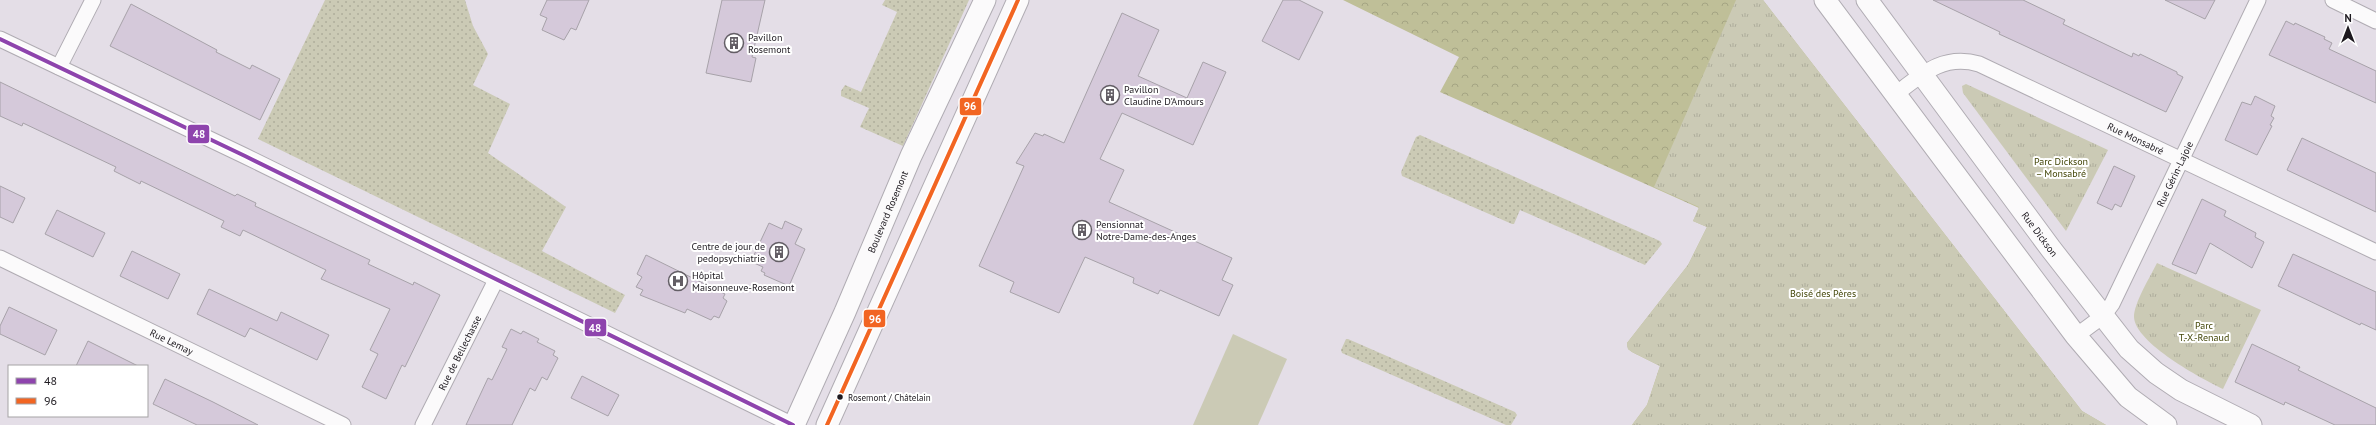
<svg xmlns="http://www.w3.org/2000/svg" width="2376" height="425" viewBox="0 0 2376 425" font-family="'PT Sans',sans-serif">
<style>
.grass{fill:url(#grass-dots)}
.forest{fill:url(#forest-crowns)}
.park{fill:url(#park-tufts)}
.pitch{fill:#cbcab5}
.building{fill:#d5c9da;stroke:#a7a2a9}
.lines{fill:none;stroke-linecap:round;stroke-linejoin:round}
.minor-casing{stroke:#b0acb3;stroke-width:17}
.secondary-casing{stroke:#b0acb3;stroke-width:23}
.minor{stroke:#fbfafb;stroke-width:15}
.secondary{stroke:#fbfafb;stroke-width:21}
.bus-1-casing{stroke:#fff;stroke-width:7}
.bus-2-casing{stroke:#fff;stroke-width:7}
.bus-1{stroke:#8e44ad;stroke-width:4}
.bus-2{stroke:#f26522;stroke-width:4}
.bus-dot{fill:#1d191f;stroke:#fff;stroke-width:1.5}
.labels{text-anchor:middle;stroke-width:4;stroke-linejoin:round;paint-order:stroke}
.bus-label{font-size:9px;fill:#1d191f;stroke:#fff;text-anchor:start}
.poi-label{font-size:10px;fill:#1d191f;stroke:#fff;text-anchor:start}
.street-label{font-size:10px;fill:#1d191f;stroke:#fff}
.park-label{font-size:10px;fill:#444709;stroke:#fff}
.line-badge{stroke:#fff;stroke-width:1.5}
.badge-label{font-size:11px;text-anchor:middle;font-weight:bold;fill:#fff}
</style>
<defs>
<pattern id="grass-dots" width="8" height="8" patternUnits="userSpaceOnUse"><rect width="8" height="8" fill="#cbcab5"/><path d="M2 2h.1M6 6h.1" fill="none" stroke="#aead9b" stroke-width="1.8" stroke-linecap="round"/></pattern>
<pattern id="forest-crowns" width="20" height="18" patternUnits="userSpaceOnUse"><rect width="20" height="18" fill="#bfbf98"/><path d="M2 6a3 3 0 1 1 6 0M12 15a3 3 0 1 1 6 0" fill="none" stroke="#a4a483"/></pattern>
<pattern id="park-tufts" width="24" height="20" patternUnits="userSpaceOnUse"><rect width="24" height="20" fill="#cbcab5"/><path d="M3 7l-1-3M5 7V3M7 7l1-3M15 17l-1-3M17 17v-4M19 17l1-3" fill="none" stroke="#aead9b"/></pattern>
</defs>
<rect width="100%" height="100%" fill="#e4dee7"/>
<g class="grass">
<polygon points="325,0 465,0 473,26 488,54 473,85 510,104 488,153 566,207 542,251 625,295 615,313 258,139"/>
<polygon points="885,0 969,0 903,146 860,127 869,108 841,96 841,91 845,85 861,92 897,12 882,5"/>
<polygon points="1420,135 1660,241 1662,244 1645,265 1520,210 1514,224 1512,224 1402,176 1401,172 1416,137"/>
<polygon points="1346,339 1348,339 1515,412 1517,415 1511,425 1506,425 1342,353 1341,350"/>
</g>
<polygon class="forest" points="1343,0 1763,0 2082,411 2106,425 1632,425 1647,405 1660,366 1632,352 1628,349 1627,343 1688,265 1707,227 1693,221 1699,208 1440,92 1459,57"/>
<g class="park">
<polygon points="1736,0 1763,0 2082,411 2106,425 1632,425 1647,405 1660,366 1632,352 1628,349 1627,343 1688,265 1707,227 1693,221 1699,207 1654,187"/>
<polygon points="1966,84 2108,150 2066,231 1963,93 1962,86"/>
<path d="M2157,263L2261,310L2223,389C2202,379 2135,343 2134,317C2134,303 2150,277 2157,263Z"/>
</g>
<polygon class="pitch" points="1233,334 1287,359 1258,425 1193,425"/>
<g class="building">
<polygon points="547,0 589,0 576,30 571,28 564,40 542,30 547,18 540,15"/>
<polygon points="722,0 765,0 752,57 756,58 751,82 706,73"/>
<polygon points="1283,0 1299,0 1323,12 1299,60 1262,41"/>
<polygon points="1933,0 2023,0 2065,20 2063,24 2132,57 2133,53 2139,56 2140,54 2177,72 2177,74 2183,77 2166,112 2023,45 1999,34 2000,32"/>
<polygon points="2165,0 2215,0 2205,19"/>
<polygon points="131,4 217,50 216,52 250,69 252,65 280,79 260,120 110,46"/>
<polygon points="1122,13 1159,30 1138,76 1187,98 1203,62 1226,72 1193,145 1122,113 1100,159 1124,170 1109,202 1232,258 1222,280 1233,285 1219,316 1160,290 1158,294 1133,283 1134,278 1085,257 1059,313 1010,292 1014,282 979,266 1024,166 1016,163 1035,133 1043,136 1044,134 1064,143"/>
<polygon points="2286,21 2294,25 2295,23 2325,37 2324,39 2332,43 2329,49 2376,71 2376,103 2269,55"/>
<polygon points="0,82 235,196 237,194 256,203 255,206 370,260 368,264 413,285 414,282 440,295 405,367 402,365 386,399 362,387 378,354 370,350 390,309 321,279 326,270 243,230 240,236 221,227 224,221 141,181 140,184 114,171 116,167 23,123 22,126 0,116"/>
<polygon points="2255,96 2275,106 2271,116 2274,118 2270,125 2272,126 2257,155 2225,140 2242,102 2251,105"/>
<polygon points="2302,138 2376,173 2376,212 2287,170"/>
<polygon points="2114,166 2135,176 2121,207 2115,204 2112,210 2097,203"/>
<polygon points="0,186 25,198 13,223 0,217"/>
<polygon points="2202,199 2226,211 2224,216 2256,233 2255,237 2264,242 2252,268 2210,243 2196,274 2172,264"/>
<polygon points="57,210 105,233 93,257 45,234"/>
<polygon points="785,221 802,229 795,244 805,249 789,286 764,275 765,273 761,271 763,267 754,263 757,257 754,255 769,223 782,229"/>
<polygon points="132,251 180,274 168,299 120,276"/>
<polygon points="2293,254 2376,292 2376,330 2361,323 2360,325 2278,286"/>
<polygon points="646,255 725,294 723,298 727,301 719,318 714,316 711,320 687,309 685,313 640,295 643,290 636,287 642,277 637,274"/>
<polygon points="209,289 277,321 281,312 329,335 317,360 250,328 245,337 197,314"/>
<polygon points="9,307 57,330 45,355 0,334 0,326"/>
<polygon points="511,329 521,334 523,331 539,339 537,342 555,351 553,355 558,358 547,380 542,377 535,391 530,388 512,425 466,425 488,378 492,380 507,349 502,347"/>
<polygon points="88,341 138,366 76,366"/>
<polygon points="2252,344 2300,367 2298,370 2376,408 2376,425 2335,425 2285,402 2284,405 2235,382"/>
<polygon points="582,376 619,395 608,416 571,398"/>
<polygon points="165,379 213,402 258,425 197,425 153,404"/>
</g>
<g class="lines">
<g class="minor-casing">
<g id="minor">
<polyline points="2333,0 2376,21"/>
<polyline points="0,39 245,156 793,425"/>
<polyline points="59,67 93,0"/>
<path id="s1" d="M1896,94C1923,73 1944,54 1979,64L2376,252"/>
<path id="s2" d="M0,258L343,425"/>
<path id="s3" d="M2076,336L2103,316L2112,304L2258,0"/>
<path id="s4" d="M423,425L496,280"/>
</g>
</g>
<g class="secondary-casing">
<g id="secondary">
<polyline points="1825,0 2076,336 2128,397 2166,425"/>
<path id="s5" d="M1867,0L2051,249L2129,349L2156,373L2181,390L2251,425"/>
<path id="s6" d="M794,425L845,312L911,156L985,0"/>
<polyline points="827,425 1018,0"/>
</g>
</g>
<use href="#minor" class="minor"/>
<use href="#secondary" class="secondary"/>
<g class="bus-1-casing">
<polyline id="bus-1" points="0,39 245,156 793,425"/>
</g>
<g class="bus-2-casing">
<polyline id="bus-2" points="827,425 1018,0"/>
</g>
<use href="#bus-1" class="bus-1"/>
<use href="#bus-2" class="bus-2"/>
</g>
<defs>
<g id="building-ring" transform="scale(1)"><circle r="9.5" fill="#fff" stroke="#635e65" stroke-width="1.5"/><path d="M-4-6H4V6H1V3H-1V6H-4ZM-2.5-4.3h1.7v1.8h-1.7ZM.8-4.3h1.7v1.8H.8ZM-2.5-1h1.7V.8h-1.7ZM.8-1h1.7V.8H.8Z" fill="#635e65"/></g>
<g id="hospital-ring" transform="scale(1)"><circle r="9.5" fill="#fff" stroke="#635e65" stroke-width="1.5"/><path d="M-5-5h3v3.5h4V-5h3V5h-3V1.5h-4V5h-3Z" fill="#635e65"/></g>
</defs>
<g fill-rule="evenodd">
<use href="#building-ring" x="734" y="43"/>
<use href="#building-ring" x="1110" y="95"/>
<use href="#building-ring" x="1082" y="230"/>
<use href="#building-ring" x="779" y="252"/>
<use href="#hospital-ring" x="678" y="281"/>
</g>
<circle class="bus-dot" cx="840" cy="397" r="3.5"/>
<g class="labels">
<g class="bus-label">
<text x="848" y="401">Rosemont / Châtelain</text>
</g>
<g class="poi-label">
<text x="748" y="41">Pavillon<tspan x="748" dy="12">Rosemont</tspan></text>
<text x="1124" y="93">Pavillon<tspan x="1124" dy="12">Claudine D'Amours</tspan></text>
<text x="1096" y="228">Pensionnat<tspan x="1096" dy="12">Notre-Dame-des-Anges</tspan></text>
<text x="765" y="250" text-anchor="end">Centre de jour de<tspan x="765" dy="12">pedopsychiatrie</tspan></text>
<text x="692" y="279">Hôpital<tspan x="692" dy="12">Maisonneuve-Rosemont</tspan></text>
</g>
<g class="street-label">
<text dy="4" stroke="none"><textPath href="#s1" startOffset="266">Rue Monsabré</textPath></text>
<text dy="4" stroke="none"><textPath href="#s3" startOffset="193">Rue Gérin-Lajoie</textPath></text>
<text dy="4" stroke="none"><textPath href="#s6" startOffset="233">Boulevard Rosemont</textPath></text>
<text dy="4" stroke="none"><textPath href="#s5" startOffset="291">Rue Dickson</textPath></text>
<text dy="4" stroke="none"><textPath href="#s2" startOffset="191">Rue Lemay</textPath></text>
<text dy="4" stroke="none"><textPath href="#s4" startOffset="81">Rue de Bellechasse</textPath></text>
</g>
<g class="park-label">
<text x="2061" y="165">Parc Dickson<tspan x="2061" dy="12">– Monsabré</tspan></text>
<text x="1823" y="297">Boisé des Pères</text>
<text x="2204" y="329">Parc<tspan x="2204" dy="12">T.-X.-Renaud</tspan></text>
</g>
</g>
<g class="line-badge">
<rect x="959" y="97" width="23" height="19" rx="4" fill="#f26522"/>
<rect x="187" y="124" width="23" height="20" rx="4" fill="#8e44ad"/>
<rect x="863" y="309" width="23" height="19" rx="4" fill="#f26522"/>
<rect x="584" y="318" width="23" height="19" rx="4" fill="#8e44ad"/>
</g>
<g class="badge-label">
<text x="970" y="110">96</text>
<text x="199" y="138">48</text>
<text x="875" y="323">96</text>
<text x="595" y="332">48</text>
</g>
<rect x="8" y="365" width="140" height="52" fill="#ffffff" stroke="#a5a3a5"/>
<rect x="16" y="378" width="20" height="6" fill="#8e44ad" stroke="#a5a3a5"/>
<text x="44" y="385" font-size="12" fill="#1d191f">48</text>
<rect x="16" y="398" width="20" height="6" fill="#f26522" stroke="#a5a3a5"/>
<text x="44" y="405" font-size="12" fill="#1d191f">96</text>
<g transform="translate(2348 28)" stroke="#ffffff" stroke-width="3" paint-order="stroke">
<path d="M0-3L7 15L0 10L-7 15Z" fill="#1d191f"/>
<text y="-6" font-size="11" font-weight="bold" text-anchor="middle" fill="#1d191f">N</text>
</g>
</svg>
